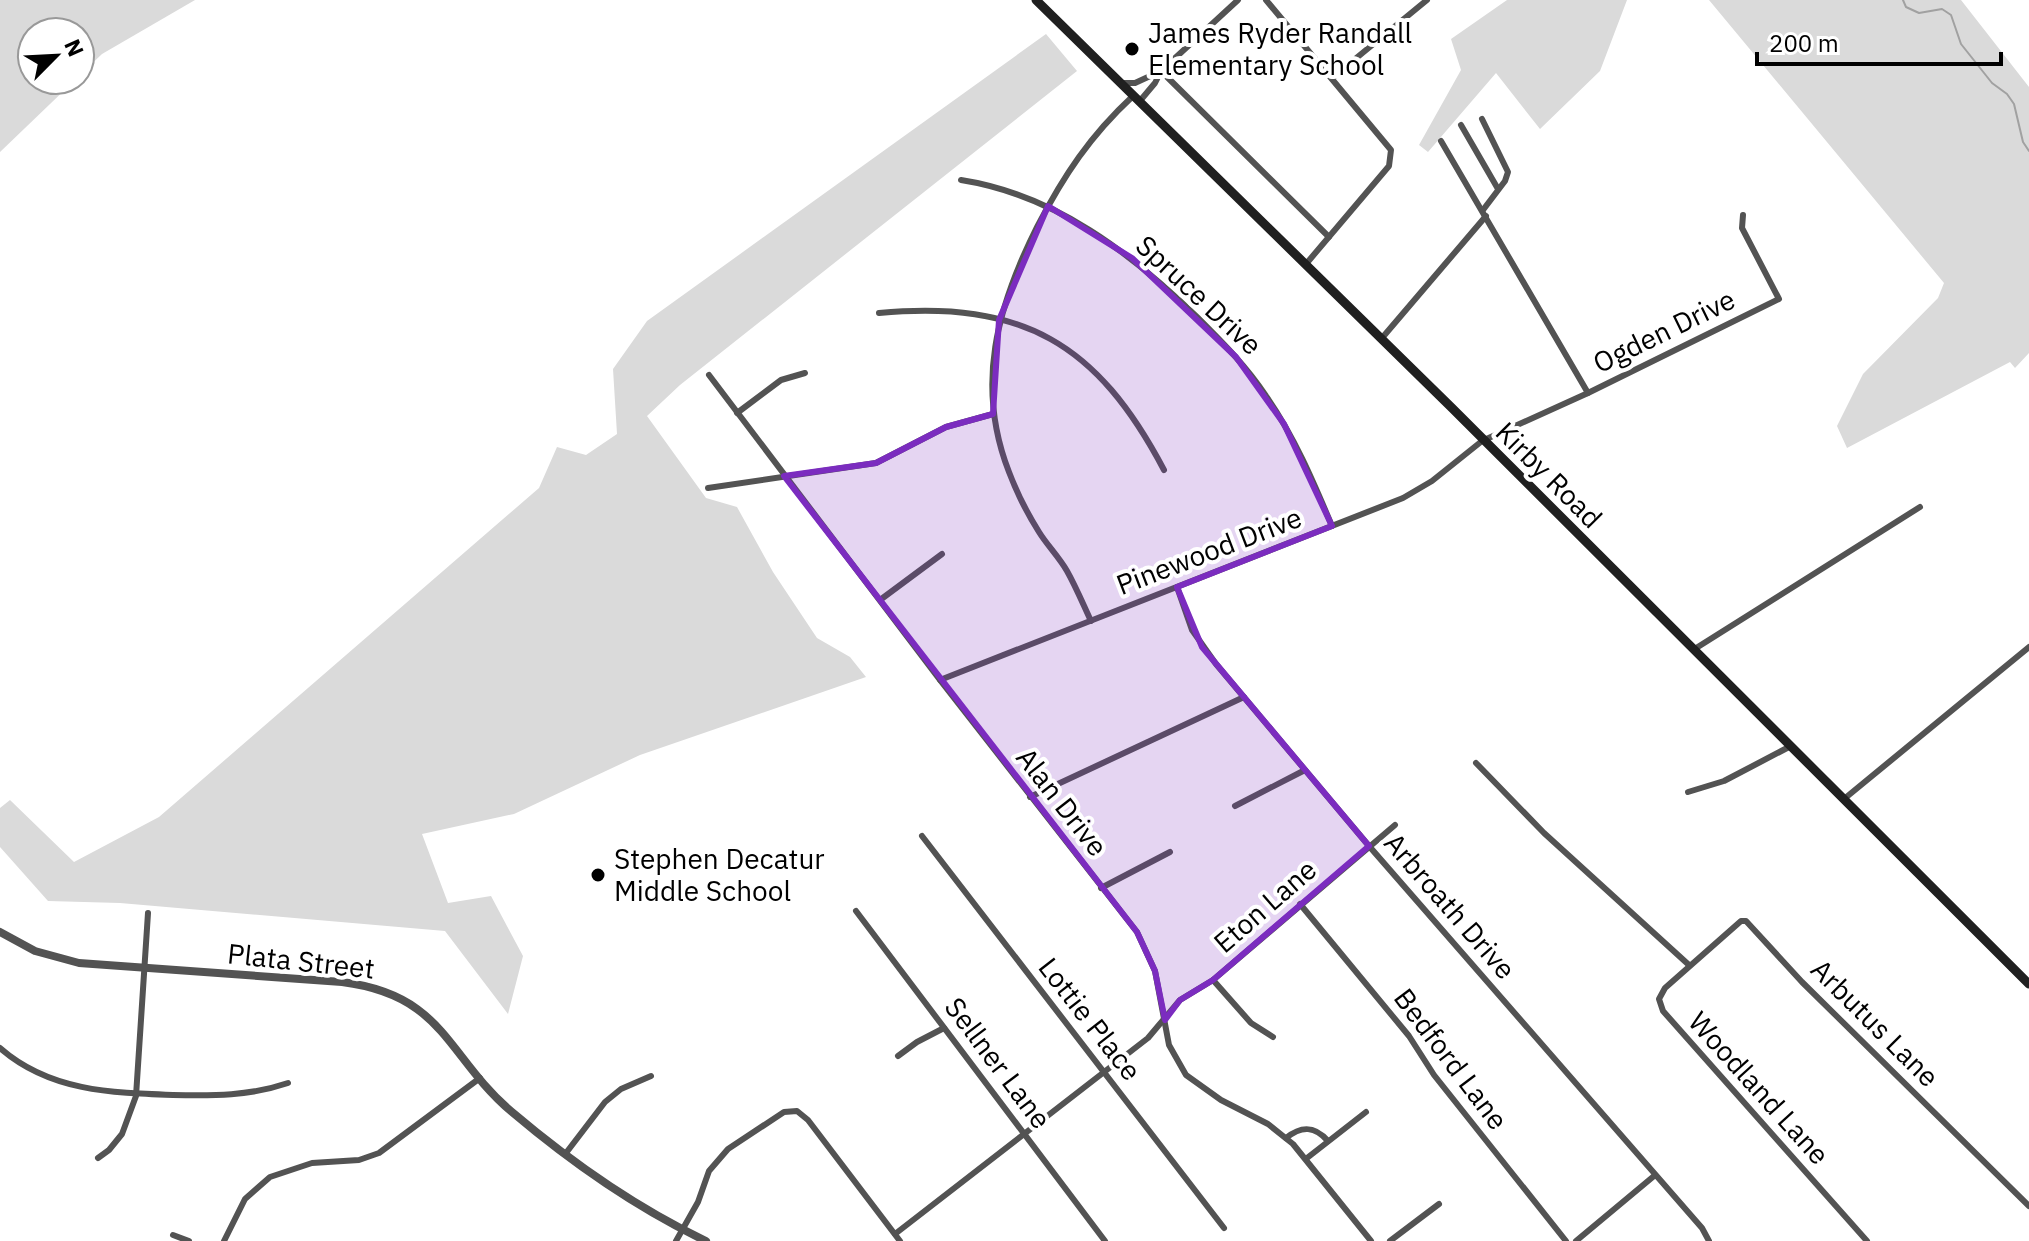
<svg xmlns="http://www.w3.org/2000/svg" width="2029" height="1241" viewBox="0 0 2029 1241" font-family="'IBM Plex Sans',sans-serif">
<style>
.green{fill:#dadada}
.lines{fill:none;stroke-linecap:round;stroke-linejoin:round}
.stream{stroke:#a1a1a1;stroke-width:2}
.minor{stroke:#535353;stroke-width:6}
.tertiary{stroke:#535353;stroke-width:8}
.secondary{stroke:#202020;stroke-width:9}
.marked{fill:#7b2cbf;fill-opacity:0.2;stroke:#7b2cbf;stroke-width:6;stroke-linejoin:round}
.poi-dot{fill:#000;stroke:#fff;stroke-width:3}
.labels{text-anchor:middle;stroke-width:8;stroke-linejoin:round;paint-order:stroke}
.poi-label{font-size:28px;fill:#000;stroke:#fff;text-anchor:start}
.street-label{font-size:28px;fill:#000;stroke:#fff}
</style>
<rect width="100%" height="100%" fill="#fff"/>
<g class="green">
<polygon points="0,0 195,0 102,54 80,75 80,32 32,32 32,80 75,80 0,152"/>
<polygon points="1507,0 1627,0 1600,71 1540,129 1496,73 1428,152 1419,145 1461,70 1451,39"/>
<polygon points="1709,0 1961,0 2029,87 2029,353 2015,368 2010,362 1847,448 1837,426 1863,374 1938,298 1944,283"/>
<polygon points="1046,34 1077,71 680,385 647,416 706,498 737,507 773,572 817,638 850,657 866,677 640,755 514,814 422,834 448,903 491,896 523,956 508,1014 445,931 120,903 48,901 0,847 0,808 10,800 74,862 159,817 539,488 557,447 586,455 617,434 613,369 647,321"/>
</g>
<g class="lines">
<polyline class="stream" points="1903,0 1906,7 1919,13 1942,9 1951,15 1961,44 1992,83 2007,94 2014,104 2023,142 2029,151"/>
<g class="minor">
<polyline points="1266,0 1391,150 1389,166 1306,264"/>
<polyline points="1161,71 1329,237"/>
<polyline points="1332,78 1427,0"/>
<polyline points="1120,83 1135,83 1161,71 1238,0"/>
<polyline points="1139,102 1155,83 1161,71"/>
<polyline points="1482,119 1508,172 1505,181 1483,210"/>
<polyline points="1461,125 1498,189"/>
<polyline points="1441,141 1588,393"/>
<path d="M961,180C1056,195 1131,253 1198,318C1223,343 1247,367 1266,396C1294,436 1313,481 1332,526"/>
<path d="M879,313C1023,300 1097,343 1164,470"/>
<polyline points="1382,338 1486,216"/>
<polyline points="709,375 940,680 1137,932 1155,971 1169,1045 1186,1075 1221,1100 1268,1124 1293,1144 1371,1241"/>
<polyline points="737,413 781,380 805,373"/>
<polyline points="708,488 876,463 946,427 993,414"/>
<polyline points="1177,587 1192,630 1216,664 1369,846 1702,1228 1709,1241"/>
<polyline points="880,600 942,554"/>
<path d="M1091,621C1083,604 1076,587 1067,571C1059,557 1047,545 1039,532C1027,513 1017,493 1009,472C975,385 997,307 1037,227C1064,175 1090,136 1133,96"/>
<polyline points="1693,650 1920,507"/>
<polyline points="940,680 1403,498 1432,481 1482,441 1588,393 1779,299 1742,228 1743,215"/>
<polyline points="1476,763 1544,833 1689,965"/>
<polyline points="1688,792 1724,781 1789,747"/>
<polyline points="1030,797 1244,697"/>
<polyline points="1844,799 2029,647"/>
<polyline points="1235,806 1305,770"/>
<polyline points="922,836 1224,1228"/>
<polyline points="1101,888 1170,852"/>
<polyline points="1300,904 1409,1036 1434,1075 1566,1241"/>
<polyline points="856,911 1105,1241"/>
<polyline points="1213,980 1251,1023 1273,1037"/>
<path d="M0,1048C49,1091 111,1093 173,1095C213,1096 250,1096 288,1083"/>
<polyline points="898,1056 917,1042 944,1028"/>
<path d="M1286,1138C1302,1125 1315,1126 1328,1141"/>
<polyline points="566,1153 605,1102 621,1089 651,1076"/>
<polyline points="98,1158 109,1150 122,1134 136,1096 148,913"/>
<polyline points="1307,1158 1366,1112"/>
<polyline points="895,1234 1148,1038 1180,1000 1213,980 1395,825"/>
<polyline points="173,1235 189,1241"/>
<polyline points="224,1241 245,1199 270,1177 312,1163 359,1160 379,1153 480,1078"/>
<polyline points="676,1241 698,1202 709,1171 728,1149 784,1112 797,1111 808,1120 900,1241"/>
<polyline points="1390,1241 1439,1204"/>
<polyline points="1576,1241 1654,1176"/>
<polyline points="1867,1241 1663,1011 1659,999 1665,988 1741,921 1746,921 1802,982 2029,1206"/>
</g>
<path class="tertiary" d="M0,932L35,951L79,963L342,982C445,995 446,1056 512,1112C571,1162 637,1208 706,1241"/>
<polyline class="secondary" points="1036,0 1452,408 2029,984"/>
</g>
<path class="marked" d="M1048,206L1132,258L1236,357L1284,424L1332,526L1177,587L1202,647L1369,846L1213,980L1180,1000L1165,1020L1155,971L1137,932L784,476L876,463L946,427L993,414L999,320Z"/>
<g class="poi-dot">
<circle cx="1132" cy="49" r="8"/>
<circle cx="598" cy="875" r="8"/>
</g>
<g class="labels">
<g class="poi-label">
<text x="1148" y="43">James Ryder Randall<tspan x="1148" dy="32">Elementary School</tspan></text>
<text x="614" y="869">Stephen Decatur<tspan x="614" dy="32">Middle School</tspan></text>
</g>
<g class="street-label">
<text transform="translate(1199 295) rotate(43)" y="10">Spruce Drive</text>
<text transform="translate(1664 331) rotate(-26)" y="10">Ogden Drive</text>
<text transform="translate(1549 475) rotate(45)" y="10">Kirby Road</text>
<text transform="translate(1209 551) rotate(-21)" y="10">Pinewood Drive</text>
<text transform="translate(1062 802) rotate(52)" y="10">Alan Drive</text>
<text transform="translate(1265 906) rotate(-41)" y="10">Eton Lane</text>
<text transform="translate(1450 906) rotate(49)" y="10">Arbroath Drive</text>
<text transform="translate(301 961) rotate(6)" y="10">Plata Street</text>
<text transform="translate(1090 1019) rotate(52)" y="10">Lottie Place</text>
<text transform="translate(1875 1023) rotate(45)" y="10">Arbutus Lane</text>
<text transform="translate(1451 1059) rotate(53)" y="10">Bedford Lane</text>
<text transform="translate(998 1063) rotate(53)" y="10">Sellner Lane</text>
<text transform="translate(1759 1088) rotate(48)" y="10">Woodland Lane</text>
</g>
</g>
<g transform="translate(56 56) rotate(66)"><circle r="38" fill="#ffffff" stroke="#999999" stroke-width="2"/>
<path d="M0-6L14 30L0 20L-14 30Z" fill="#000000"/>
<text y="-12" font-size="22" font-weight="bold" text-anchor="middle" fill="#000000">N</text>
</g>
<path d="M1757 52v12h244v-12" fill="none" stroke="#000000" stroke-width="4"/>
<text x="1769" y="52" font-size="24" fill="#000000" stroke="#ffffff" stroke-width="6" paint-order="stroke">200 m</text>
</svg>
